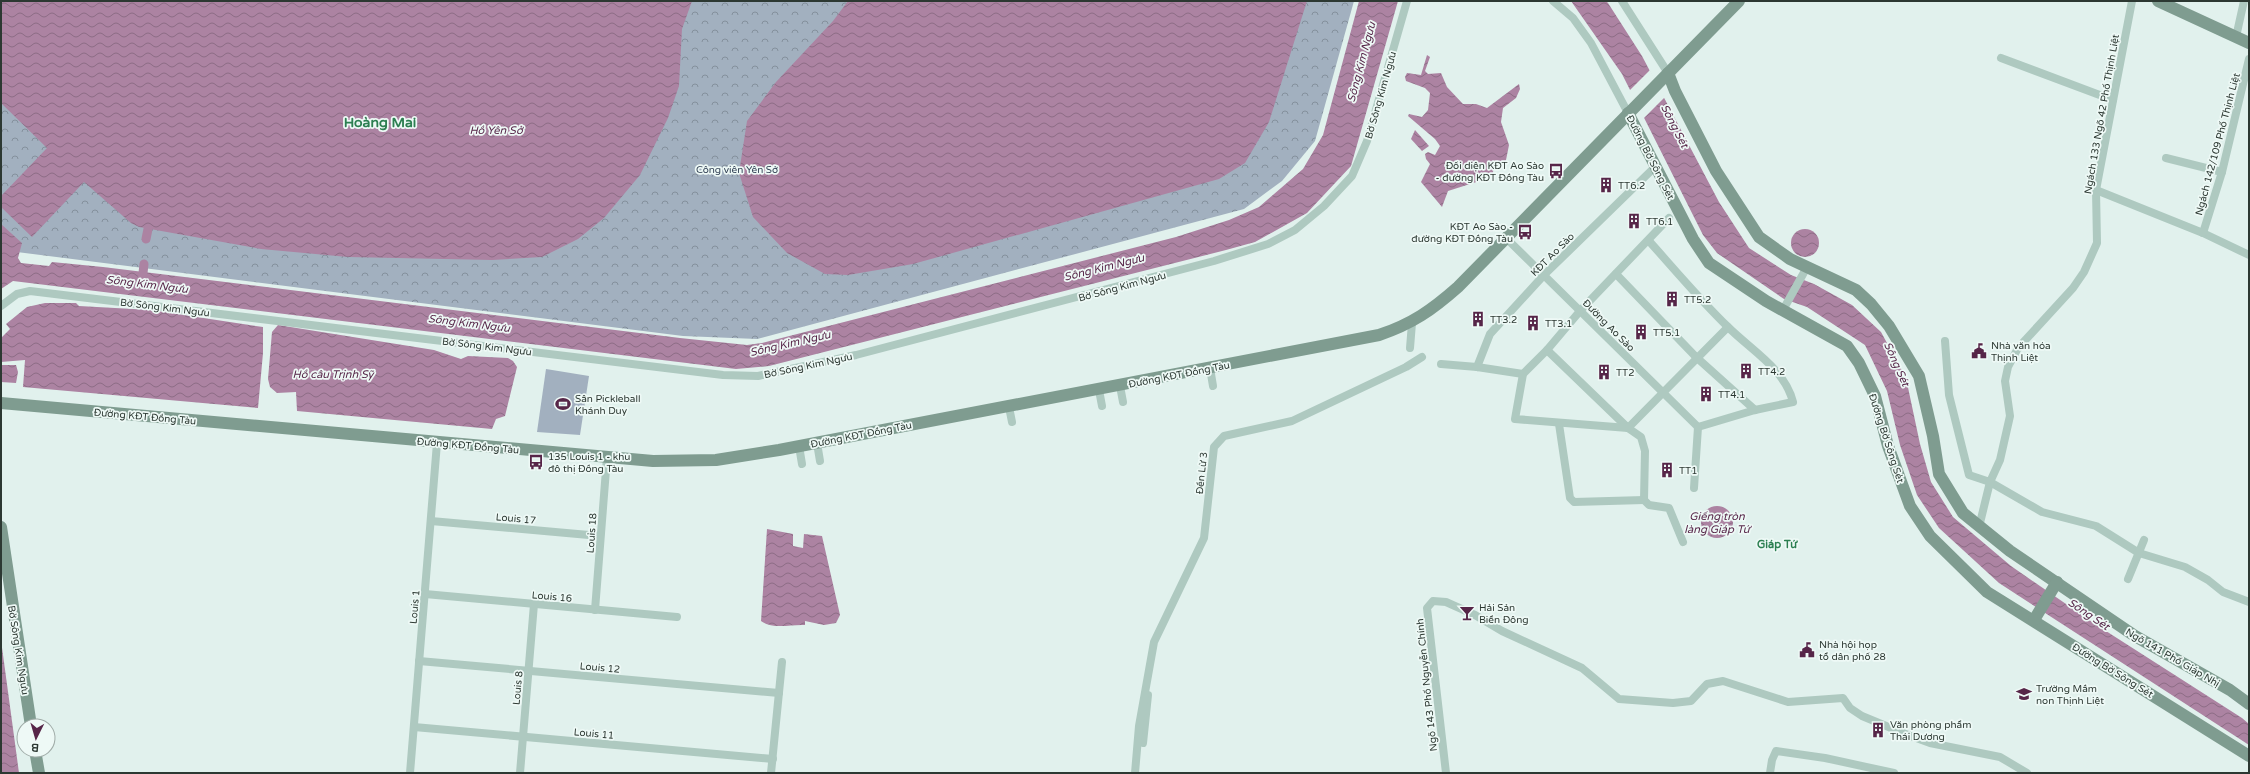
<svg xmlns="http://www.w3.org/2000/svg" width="2250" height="774" viewBox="0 0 2250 774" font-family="'Varela Round',sans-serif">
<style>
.park{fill:url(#park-crowns)}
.pitch{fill:#a2b0bf}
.water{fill:url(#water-waves)}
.pier{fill:#e1f1ed}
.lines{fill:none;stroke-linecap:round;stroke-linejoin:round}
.canal{stroke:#ac83a2;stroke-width:9}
.street{stroke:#aec9c0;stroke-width:8}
.secondary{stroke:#7f9c90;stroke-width:12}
.labels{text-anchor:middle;stroke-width:3.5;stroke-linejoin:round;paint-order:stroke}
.street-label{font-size:10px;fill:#2c3832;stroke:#eef9f6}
.poi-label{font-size:10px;fill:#2c3832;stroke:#eef9f6;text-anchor:start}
.park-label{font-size:10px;fill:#324054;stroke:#eef9f6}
.water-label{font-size:11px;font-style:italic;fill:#562548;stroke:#eef9f6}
.neighbourhood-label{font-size:11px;font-weight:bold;fill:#2c7f51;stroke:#eef9f6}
.district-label{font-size:14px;font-weight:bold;fill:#2c7f51;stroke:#eef9f6}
</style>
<defs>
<pattern id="park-crowns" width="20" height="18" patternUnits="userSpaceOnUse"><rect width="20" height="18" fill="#a2b0bf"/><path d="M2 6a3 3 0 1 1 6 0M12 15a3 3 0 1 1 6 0" fill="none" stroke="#84909c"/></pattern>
<pattern id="water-waves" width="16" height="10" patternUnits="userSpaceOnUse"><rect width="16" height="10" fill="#ac83a2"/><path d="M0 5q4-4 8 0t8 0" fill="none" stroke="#8c6c85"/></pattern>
</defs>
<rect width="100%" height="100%" fill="#e1f1ed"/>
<polygon class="park" points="1,1 1354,1 1315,141 1282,181 1244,209 757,339 683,336 1,250"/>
<polygon class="pitch" points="546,369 589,376 580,435 537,432"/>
<g class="water">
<polygon points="1,1 692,1 682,29 679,86 668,118 640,175 604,218 578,239 542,257 492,260 348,257 261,249 139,227 131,223 84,182 32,237 1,207 1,196 47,148 1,103"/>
<polygon points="848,1 1307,1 1269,122 1245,163 1219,179 913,264 848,275 825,274 787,253 753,217 739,173 747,121 776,82 833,21"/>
<polygon points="1359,1 1398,1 1351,166 1307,213 1255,242 1226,250 769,366 736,369 13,281 1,289 1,224 22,243 18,258 21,263 49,266 52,262 103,267 680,338 747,345 762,343 1176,237 1229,220 1259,207 1303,169 1323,135"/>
<polygon points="1571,1 1606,1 1608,3 1642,56 1719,202 1749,248 1791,275 1814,284 1852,305 1881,332 1906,378 1920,444 1931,482 1953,517 2011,566 2095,624 2242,718 2249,724 2249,745 1999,583 1939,528 1917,495 1900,445 1887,391 1865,345 1807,307 1784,299 1717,253 1703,235 1622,74"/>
<polygon points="1427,55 1430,57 1425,71 1428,74 1441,73 1447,87 1463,104 1476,104 1487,108 1519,84 1520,89 1516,98 1503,108 1501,122 1509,145 1505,165 1494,167 1492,177 1448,191 1442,207 1421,182 1430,164 1426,159 1425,154 1428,152 1435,155 1440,146 1435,139 1408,116 1409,114 1422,117 1428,110 1430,93 1425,88 1406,81 1405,77 1407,73 1421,75"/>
<polygon points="1415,130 1429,146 1422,151 1411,139"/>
<circle cx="1805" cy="243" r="14"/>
<polygon points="45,303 76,303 79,306 151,310 263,327 263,353 258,408 23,387 25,360 1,362 1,338 10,329 6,324 27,307"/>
<polygon points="278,325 434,350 461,359 468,356 508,358 513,361 517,367 505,416 496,419 492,429 297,411 296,392 277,393 270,387 268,379 272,332"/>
<polygon points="1,365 16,365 18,372 16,383 1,382"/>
<circle cx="1717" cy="522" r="16"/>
<path d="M767,529L793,534V546L803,548L804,534L822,536L840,615L836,623L824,625L805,621V625C791,624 774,630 761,621Z"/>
<polygon points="1,640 19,773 1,773"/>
</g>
<polygon class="pier" points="1650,70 1665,97 1642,120 1629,91"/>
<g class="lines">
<g class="canal">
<polyline points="146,239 148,229"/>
<polyline points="142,282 144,264"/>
</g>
<g class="street">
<polyline points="1553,1 1573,18 1591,43 1628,113"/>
<polyline points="1622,1 1668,73"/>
<polyline points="2236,37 2244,1"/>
<polyline points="2001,58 2113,100"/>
<polyline points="2166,158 2222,172"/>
<polyline points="2096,190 2203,233 2249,255"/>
<polyline points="2203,233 2222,172 2249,59"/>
<polyline points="1506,238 1698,427"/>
<path d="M1649,241C1675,270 1700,300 1728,327C1751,350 1785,369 1793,402L1755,410L1698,427"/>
<polyline points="1616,274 1696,357 1755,410"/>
<polyline points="1,306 17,294 30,291 723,375 758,376 856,355 1214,261 1268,244 1295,230 1324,206 1352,176 1367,141 1407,1"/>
<polyline points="1783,310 1807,267"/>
<polyline points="1945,341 1949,395 1969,475 1990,482 2042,512 2096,526 2139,553 2185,567 2208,580 2223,592 2249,602"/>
<polyline points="1410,348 1412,323"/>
<polyline points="1547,350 1628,428 1641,437 1645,451 1644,500 1649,505 1669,508 1683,542"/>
<polyline points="1441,364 1477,367 1523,374"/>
<polyline points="1477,367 1490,334 1544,275 1656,166"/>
<polyline points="1210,368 1213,386"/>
<polyline points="1120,386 1123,402"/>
<polyline points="1099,390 1102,406"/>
<polyline points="1009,407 1012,422"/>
<polyline points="1559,424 1570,498 1574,502 1644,500"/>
<polyline points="1628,428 1515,419 1523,374 1547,350 1580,311 1669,218"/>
<polyline points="1628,428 1728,327"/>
<polyline points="817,443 820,461"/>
<polyline points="799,446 802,464"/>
<polyline points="1694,488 1698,427"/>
<polyline points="431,521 600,536"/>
<polyline points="1979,527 1990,482 2000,460 2010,416 2005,381 2008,367 2018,348 2073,288 2084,272 2097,243 2096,190 2132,1"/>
<polyline points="2128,579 2144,540"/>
<polyline points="425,594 677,617"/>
<polyline points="595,610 607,457"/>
<polyline points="419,661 779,693"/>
<polyline points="414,727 773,759"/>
<polyline points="1143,743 1148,695"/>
<polyline points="410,773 437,443"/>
<polyline points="520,773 534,604"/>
<polyline points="771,773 782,662"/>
<polyline points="1135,773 1139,726 1154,642 1204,538 1214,447 1224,436 1292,421 1406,367 1422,357"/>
<polyline points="1446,773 1427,608 1433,601 1446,602 1475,615 1502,631 1582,668 1619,699 1673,703 1691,701 1707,684 1723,681 1788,702 1843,698 1850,708 1862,716 1908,735 1930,743 2000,757 2027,773"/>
<polyline points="1770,773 1772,760 1776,751 1825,758 1894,773"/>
</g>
<g class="secondary">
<polyline points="2158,1 2249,43"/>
<polyline points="1668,73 1675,91 1716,171 1759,237 1790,259 1856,290 1871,304 1889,326 1919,376 1933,436 1939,474 1963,513 2010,551 2135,636 2230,690 2249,704"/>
<polyline points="1628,113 1693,239 1709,263 1766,301 1847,346 1859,363 1875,396 1888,446 1910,506 1930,536 1987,592 2249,756"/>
<path d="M1,403L653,461L716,460L779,450L1379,335C1412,324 1432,310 1458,287L1739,1"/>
<polyline points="1,527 31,726"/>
<polyline points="2034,620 2057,582"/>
<polyline points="35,750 39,773"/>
</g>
</g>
<defs>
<g id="bus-bare" transform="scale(1.2)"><path d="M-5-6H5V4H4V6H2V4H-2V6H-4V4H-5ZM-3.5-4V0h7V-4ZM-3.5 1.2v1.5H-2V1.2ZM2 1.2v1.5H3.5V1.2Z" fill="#562548" stroke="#eef9f6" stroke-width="2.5" paint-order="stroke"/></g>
<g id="building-bare" transform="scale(1.2)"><path d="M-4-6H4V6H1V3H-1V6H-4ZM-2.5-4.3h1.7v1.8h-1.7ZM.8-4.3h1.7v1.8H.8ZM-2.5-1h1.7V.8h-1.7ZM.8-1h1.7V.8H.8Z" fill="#562548" stroke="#eef9f6" stroke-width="2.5" paint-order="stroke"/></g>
<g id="civic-bare" transform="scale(1.2)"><path d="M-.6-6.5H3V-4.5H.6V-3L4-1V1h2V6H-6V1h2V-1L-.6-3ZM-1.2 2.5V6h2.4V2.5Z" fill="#562548" stroke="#eef9f6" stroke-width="2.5" paint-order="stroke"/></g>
<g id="stadium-bare" transform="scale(1.2)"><path d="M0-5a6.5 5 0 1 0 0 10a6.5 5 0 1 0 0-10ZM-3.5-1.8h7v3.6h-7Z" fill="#562548" stroke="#eef9f6" stroke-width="2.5" paint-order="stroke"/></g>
<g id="bar-bare" transform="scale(1.2)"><path d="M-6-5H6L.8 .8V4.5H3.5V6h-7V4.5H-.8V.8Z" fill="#562548" stroke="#eef9f6" stroke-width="2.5" paint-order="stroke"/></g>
<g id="school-bare" transform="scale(1.2)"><path d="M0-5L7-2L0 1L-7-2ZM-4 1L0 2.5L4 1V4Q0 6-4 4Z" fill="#562548" stroke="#eef9f6" stroke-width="2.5" paint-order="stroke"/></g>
</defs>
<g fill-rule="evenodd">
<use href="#bus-bare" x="1556" y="171"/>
<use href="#building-bare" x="1606" y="185"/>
<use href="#building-bare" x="1634" y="221"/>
<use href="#bus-bare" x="1525" y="232"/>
<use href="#building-bare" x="1672" y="299"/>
<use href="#building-bare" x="1478" y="319"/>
<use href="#building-bare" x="1533" y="323"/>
<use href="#building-bare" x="1641" y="332"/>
<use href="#civic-bare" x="1979" y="351"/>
<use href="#building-bare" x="1746" y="371"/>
<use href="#building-bare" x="1604" y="372"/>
<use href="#building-bare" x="1706" y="394"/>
<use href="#stadium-bare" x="563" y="404"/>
<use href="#bus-bare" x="536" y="462"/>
<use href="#building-bare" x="1667" y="470"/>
<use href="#bar-bare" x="1467" y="613"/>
<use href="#civic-bare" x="1807" y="650"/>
<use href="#school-bare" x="2024" y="694"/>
<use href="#building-bare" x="1878" y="730"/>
</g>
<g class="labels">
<g class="street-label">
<text transform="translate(1380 95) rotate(-74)" y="4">Bờ Sông Kim Ngưu</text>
<text transform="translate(2101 114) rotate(-80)" y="4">Ngách 133 Ngõ 42 Phố Thịnh Liệt</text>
<text transform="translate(2217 144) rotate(-75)" y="4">Ngách 142/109 Phố Thịnh Liệt</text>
<text transform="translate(1651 157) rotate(63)" y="4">Đường Bờ Sông Sét</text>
<text transform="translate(1552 254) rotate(-45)" y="4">KĐT Ao Sào</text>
<text transform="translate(1122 286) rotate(-15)" y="4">Bờ Sông Kim Ngưu</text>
<text transform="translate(165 307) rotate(7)" y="4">Bờ Sông Kim Ngưu</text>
<text transform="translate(1609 325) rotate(45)" y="4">Đường Ao Sào</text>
<text transform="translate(487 346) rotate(7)" y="4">Bờ Sông Kim Ngưu</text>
<text transform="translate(808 365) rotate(-12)" y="4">Bờ Sông Kim Ngưu</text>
<text transform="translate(1179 374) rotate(-11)" y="4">Đường KĐT Đồng Tàu</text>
<text transform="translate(145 416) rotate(5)" y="4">Đường KĐT Đồng Tàu</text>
<text transform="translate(861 434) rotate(-11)" y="4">Đường KĐT Đồng Tàu</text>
<text transform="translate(1887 438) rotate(72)" y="4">Đường Bờ Sông Sét</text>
<text transform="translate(468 445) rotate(5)" y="4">Đường KĐT Đồng Tàu</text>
<text transform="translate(1201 473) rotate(-84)" y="4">Đền Lừ 3</text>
<text transform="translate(516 518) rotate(5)" y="4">Louis 17</text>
<text transform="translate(591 533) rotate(-86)" y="4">Louis 18</text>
<text transform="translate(552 596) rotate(5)" y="4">Louis 16</text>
<text transform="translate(414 607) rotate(-85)" y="4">Louis 1</text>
<text transform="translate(19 650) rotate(81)" y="4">Bờ Sông Kim Ngưu</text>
<text transform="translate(2173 657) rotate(30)" y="4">Ngõ 141 Phố Giáp Nhị</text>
<text transform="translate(600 667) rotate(5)" y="4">Louis 12</text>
<text transform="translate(2113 670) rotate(32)" y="4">Đường Bờ Sông Sét</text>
<text transform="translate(1426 685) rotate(-96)" y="4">Ngõ 143 Phố Nguyễn Chính</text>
<text transform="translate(517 688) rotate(-85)" y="4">Louis 8</text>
<text transform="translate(594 733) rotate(5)" y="4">Louis 11</text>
</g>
<g class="poi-label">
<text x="1544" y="169" text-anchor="end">Đối diện KĐT Ao Sào<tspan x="1544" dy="12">- đường KĐT Đồng Tàu</tspan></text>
<text x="1618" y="189">TT6.2</text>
<text x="1646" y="225">TT6.1</text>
<text x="1513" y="230" text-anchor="end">KĐT Ao Sào -<tspan x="1513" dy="12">đường KĐT Đồng Tàu</tspan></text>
<text x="1684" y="303">TT5.2</text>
<text x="1490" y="323">TT3.2</text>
<text x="1545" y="327">TT3.1</text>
<text x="1653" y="336">TT5.1</text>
<text x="1991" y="349">Nhà văn hóa<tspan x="1991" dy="12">Thịnh Liệt</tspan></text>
<text x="1758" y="375">TT4.2</text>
<text x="1616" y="376">TT2</text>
<text x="1718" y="398">TT4.1</text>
<text x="575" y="402">Sân Pickleball<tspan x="575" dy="12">Khánh Duy</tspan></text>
<text x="548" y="460">135 Louis 1 - khu<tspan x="548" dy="12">đô thị Đồng Tàu</tspan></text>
<text x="1679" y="474">TT1</text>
<text x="1479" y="611">Hải Sản<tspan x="1479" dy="12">Biển Đông</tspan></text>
<text x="1819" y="648">Nhà hội họp<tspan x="1819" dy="12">tổ dân phố 28</tspan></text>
<text x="2036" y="692">Trường Mầm<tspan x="2036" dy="12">non Thịnh Liệt</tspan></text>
<text x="1890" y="728">Văn phòng phẩm<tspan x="1890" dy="12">Thái Dương</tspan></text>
</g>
<g class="park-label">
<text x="737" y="173">Công viên Yên Sở</text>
</g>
<g class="water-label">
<text transform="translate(1361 62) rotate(-75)" y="4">Sông Kim Ngưu</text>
<text transform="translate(1675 126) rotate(63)" y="4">Sông Sét</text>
<text x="496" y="134">Hồ Yên Sở</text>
<text transform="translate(1104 267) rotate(-14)" y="4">Sông Kim Ngưu</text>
<text transform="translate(147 284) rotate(7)" y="4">Sông Kim Ngưu</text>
<text transform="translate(469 323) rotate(7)" y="4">Sông Kim Ngưu</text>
<text transform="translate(790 343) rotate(-13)" y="4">Sông Kim Ngưu</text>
<text transform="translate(1897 364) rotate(66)" y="4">Sông Sét</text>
<text x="333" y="378">Hồ câu Trịnh Sỹ</text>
<text x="1717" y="520">Giếng tròn<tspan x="1717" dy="13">làng Giáp Tứ</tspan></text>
<text transform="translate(2089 614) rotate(34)" y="4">Sông Sét</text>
</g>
<g class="neighbourhood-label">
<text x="1777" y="548">Giáp Tứ</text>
</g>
<g class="district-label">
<text x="380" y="127">Hoàng Mai</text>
</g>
</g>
<rect width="2250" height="774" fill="none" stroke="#2c3832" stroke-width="4"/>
<g transform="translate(36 738) rotate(185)"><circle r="19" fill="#eef9f6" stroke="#a0aca8"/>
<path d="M0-3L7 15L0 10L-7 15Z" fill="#562548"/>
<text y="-6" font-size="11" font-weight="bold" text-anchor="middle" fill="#2c3832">B</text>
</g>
</svg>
